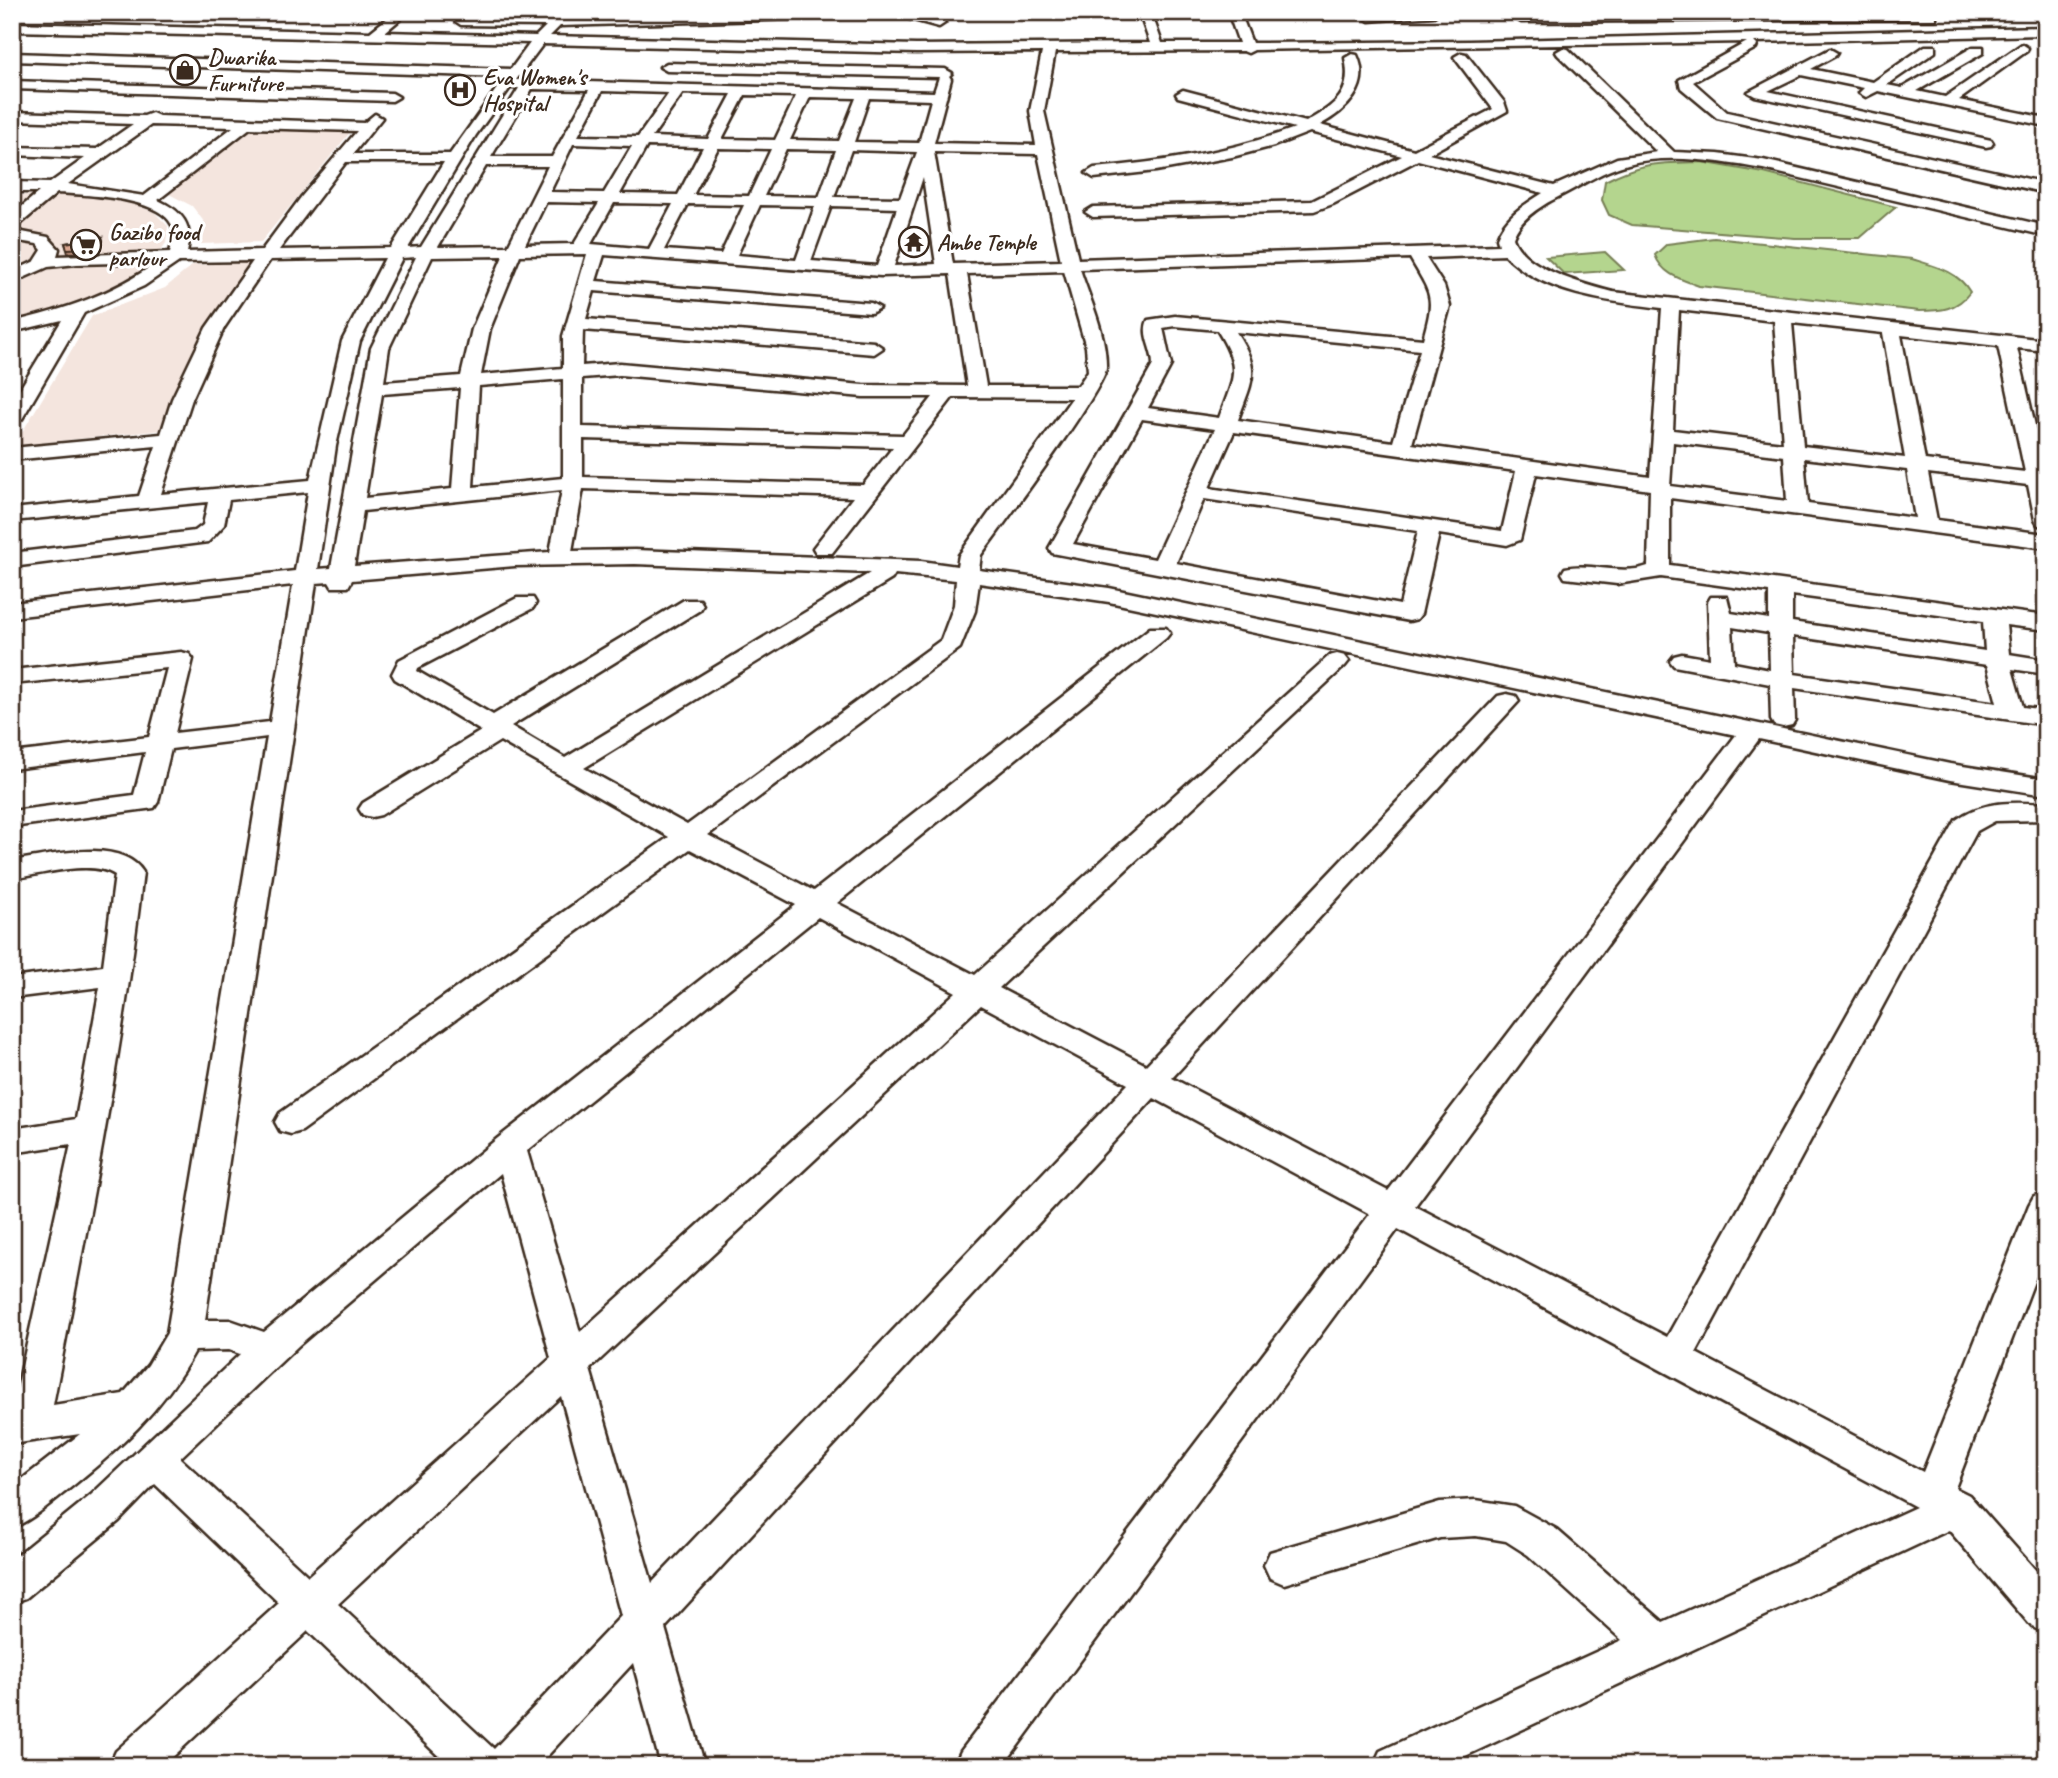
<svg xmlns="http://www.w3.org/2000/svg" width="2058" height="1778" viewBox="0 0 2058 1778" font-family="Caveat,sans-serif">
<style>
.built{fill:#f4e5de}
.green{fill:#b4d58e;stroke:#788056;stroke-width:2}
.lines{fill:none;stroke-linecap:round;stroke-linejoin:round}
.minor-casing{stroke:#3b2a1e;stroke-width:5}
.minor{fill:#fff;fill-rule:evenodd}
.wall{fill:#bd907d;stroke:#3b2a1e;stroke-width:2}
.shaded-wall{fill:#9a7566;stroke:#3b2a1e;stroke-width:2}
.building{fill:#dca791;stroke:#3b2a1e;stroke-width:2}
.labels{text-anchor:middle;stroke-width:6;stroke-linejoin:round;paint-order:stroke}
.far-poi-label{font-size:23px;font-weight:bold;fill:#3b2a1e;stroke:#fff;text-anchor:start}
</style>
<rect width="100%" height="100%" fill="#fff"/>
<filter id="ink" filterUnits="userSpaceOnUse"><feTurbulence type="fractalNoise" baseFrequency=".0143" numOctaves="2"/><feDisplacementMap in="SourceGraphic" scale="14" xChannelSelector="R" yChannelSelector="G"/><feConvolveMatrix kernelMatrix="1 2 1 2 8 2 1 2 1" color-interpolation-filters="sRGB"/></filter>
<g filter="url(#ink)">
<g class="built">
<polygon points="252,126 352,130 261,242 201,244 205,223 192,206 169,194"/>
<polygon points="36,194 83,195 133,204 154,212 168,226 166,243 147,270 117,289 69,307 12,321 12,196"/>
<polygon points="258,262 163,430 21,445 18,439 92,316 165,288 193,265"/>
</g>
<g class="green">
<path d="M1701,162L1764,173L1896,207L1860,238H1795L1632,225L1609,215L1602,200L1605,181C1642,162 1659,163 1701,162Z"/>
<path d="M1714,238L1912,259C1934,266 1958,271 1970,292C1957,310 1940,311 1919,311L1699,286C1680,279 1662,274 1655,255L1667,244Z"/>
<polygon points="1605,252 1624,270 1564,274 1546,257"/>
</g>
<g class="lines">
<g class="minor-casing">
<g id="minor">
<path d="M395,12H409L385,32L536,36L546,26L461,25L455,21L461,17L553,19L559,12H572L567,18L653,15L665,12L675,15L915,12L943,20L945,23L939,27L899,16L560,26L550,36L916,45L1150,43L1139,12H1151L1162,43H1239L1228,12H1240L1252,43L1469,41L2046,27V35L1754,42L1757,45L1756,48L1693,82L1727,112L2046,183V193L1717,118L1681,88L1679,80L1747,42L1254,50L1248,53L1243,51L1055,52L1044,111L1078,259L1499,245L1497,238C1505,216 1524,205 1543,193L1418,160L1333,204L1314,211L1093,217L1085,212L1093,207L1312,201L1402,156L1310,132L1274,146L1232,157L1156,171L1094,178L1086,173L1094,168C1163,162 1230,152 1295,128L1178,97L1176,94L1183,90L1306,122C1335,105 1353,94 1345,58L1352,54L1357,55C1372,87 1346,111 1320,125L1414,150L1493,109L1454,57L1461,53L1466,54L1504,102L1507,111L1429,154L1554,186L1617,158L1657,152L1558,55L1556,52L1563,48L1568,49L1674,152L1718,154L1763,160L2046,226V236L1763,169C1721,162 1670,153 1628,164C1604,170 1582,185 1560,196C1542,205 1520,218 1513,238C1524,269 1583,284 1613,292L2046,340V351L2017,348L2046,473V526L2038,525L2035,520L2028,485L1928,473L1937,520L2046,534V548L1670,498V565L2046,616V630L2006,625L2009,654L2046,660V674L2012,669L2023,707L2046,710V725L1794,688L1795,720L1792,725L1783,727L1774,725L1771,720L1770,684L1674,666L1670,661L1674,656L1682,654L1710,659L1708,602L1711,597H1727L1731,613L1769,619V592L1661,577L1617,584L1565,578L1562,573L1565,568C1592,562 1620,576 1648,566L1650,490L1536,474L1520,540L1507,545L1439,534L1421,614L1417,619L1409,621L1052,553L1049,548L1153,365C1153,349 1141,335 1148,320L1175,316L1423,339C1435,296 1432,296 1410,258L1080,269C1090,300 1107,335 1106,368C1106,387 1000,529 981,555L979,570L1109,588L1950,764L2046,779V795L1950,780L1759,739L1415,1206L1667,1337L1956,820C1983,800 2014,802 2046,804V820L1995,821L1977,831L1696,1353L1923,1472L2029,1205L2034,1196L2046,1192V1250L1955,1488L1969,1495L2046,1582V1633L2032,1627L1949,1530L1444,1766H1373L1380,1751L1622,1640L1528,1555L1506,1541L1476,1536L1440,1538L1284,1584L1270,1578L1264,1565L1270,1552L1440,1502L1476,1500L1514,1506L1556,1529L1663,1622L1916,1507L1398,1229L1003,1766H954L961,1751L1370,1214L1154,1098L665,1628L705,1766H661L633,1663L538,1766H449L308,1631L163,1766H109L116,1751L279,1603L155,1484L119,1521L26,1598L12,1603V1559L91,1495L240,1354L229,1350L195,1351C162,1411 118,1450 65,1492C48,1505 32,1520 12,1528V1487L80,1434L12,1444V1412L71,1144L12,1153V1129L76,1119L100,987L12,998V978L103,966L115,875C92,859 39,875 12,879V861C47,856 120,836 143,872C123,1052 87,1228 53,1405L123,1394L148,1365L167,1333L267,737L171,749L158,802L154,808L12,827V811L134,795L145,752L12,769V753L149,737L167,668L12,684V670L181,652L189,654L193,659L175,733L270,722L293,585L12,617V603L295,571L308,492L229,500L224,525L208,542L12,567V553L195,531L203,525L208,502L12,521V509L139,496L156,446L12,460V448L161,434L172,399L206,328L253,261L179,262L144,286L84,313L22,419L12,425V402L62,320L12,332V322C63,310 114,294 157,262L77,264L48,267L12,283V272L35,261L42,250L37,244L12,240V230L48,237L59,249L57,256L170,252C172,244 176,233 172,225C159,197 85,195 57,193L18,226L12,228V215L39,192H12V182L50,183L85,158L12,155V147L97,149L133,124L12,120V112L144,116L152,113L159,116L364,123L375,114L382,118L353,154H450L505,77L12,61V53L511,69L530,43L12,31V23L370,32ZM543,44L916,53L1042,52L1030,111L1036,145L934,143L951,79L949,76L952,73L945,69L667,63L660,67L667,71L939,77L934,92L516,80ZM510,88H519L421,247L408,248L476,135ZM532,89L589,90L552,157H491ZM602,91L669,93L638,137L578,136ZM683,93L732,94L708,139L652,137ZM745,95L796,96L775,140L722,139ZM810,97L856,98L839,141L790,140ZM869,98L931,100L919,143L854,142ZM151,125L233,127L144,196L68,184ZM250,128L357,131L302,196L262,250L187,252C194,225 182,211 158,200ZM573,144L632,146L604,193L550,192ZM647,146L703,147L678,195L620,194ZM718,148L771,149L749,196L693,195ZM786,149L836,150L819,197L764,196ZM851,150L917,152L900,198L834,197ZM934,152L1038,154L1061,261L953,264ZM346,162H444L391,248L279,250ZM486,166H548L508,246L438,247ZM923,177L936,264L894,266ZM546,202L599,203L574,244L525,245ZM614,203L673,204L649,249L591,244ZM688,204L744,205L721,254L664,250ZM760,205L815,206L796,260L737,255ZM831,206L897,208L877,266L811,261ZM587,254L563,336V368L481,375L490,329L520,255ZM604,255L881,276L950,274L967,386L863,385L620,363L582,366L583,330L874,354L883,348L874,342L586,319L594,291L871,313L880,308L871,303L596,281ZM1505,255C1543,295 1611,302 1662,308L1650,477L1412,444L1450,306L1444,286L1426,258ZM503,256L472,329L461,376L384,382L389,348L432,257ZM416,257L371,348L331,568L318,569L336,446L360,341L402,258ZM385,258L342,341L310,480L161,494L192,399L224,328L270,260ZM1064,271L1086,347L1088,371L1078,386H986L967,274ZM1679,310L1774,321L1783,443L1673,430ZM1792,323L1883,333L1905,458L1803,446ZM1175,326L1217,330C1242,370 1234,376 1219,418L1148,408L1171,365L1163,328ZM1236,332L1420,350L1393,442L1238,420C1252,380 1262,371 1236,332ZM1901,335L1998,346L2025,472L1925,460ZM620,375L863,397H933L903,435L582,427V378ZM563,379V478L473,487L479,386ZM460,388L452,489L365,498L382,394ZM953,397L1072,398L959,555L957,566L921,561L635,550L572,551L583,489L853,497L813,548L816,553H832ZM1142,419L1215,429L1155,559L1073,544ZM1234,432L1516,471L1502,531L1209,488ZM583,439L893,447L863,485L583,477ZM1673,442L1784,456L1787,501L1670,486ZM1804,458L1907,470L1915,518L1808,504ZM562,490L550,552L354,566L363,511ZM1204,499L1418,531L1400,605L1176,563ZM635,564L870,573L565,758L511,726L700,610L703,605L700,600H684L493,715L417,671L418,668L533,608L536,603L533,598H517L399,660L392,674L395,679L481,731L363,803L359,809L363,815L372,817L381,815L500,741L669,837L280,1113L275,1122L280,1131L291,1134L302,1131L690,849L796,905L498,1138L264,1332L230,1320H205L316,583L329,582L332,587H348L352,580L515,566ZM895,574L956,580L954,605L941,640L687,825L584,768L892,579ZM979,583L1109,602L1736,735L1388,1191L1172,1078L1519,701L1516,696L1507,694L1498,696L1146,1065L999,988L1345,666L1349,661L1345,656L1337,654L1329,656L975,975L837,903L1166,638L1170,633L1166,628H1150L814,891L708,835L960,648L975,611ZM1792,595L1983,621L1985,651L1792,622ZM1732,627L1769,633L1770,670L1734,663ZM1793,636L1987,665L1997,703L1794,674ZM818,917L956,992L580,1332L527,1151ZM981,1005L1128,1084L652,1583L590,1369ZM501,1173L551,1358L308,1576L180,1458L299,1345ZM561,1396L621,1616L494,1749L338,1604Z"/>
<polygon points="1005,12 1073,12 1067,16 1011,16"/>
<polygon points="1382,12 1440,12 1434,16 1369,21 1363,17 1369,13"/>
<polygon points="1932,12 1936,13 1936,19 1521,22 1515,18 1521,14"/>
<polygon points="2022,44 2028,48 2027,51 1959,100 2046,118 2046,126 1878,91 1866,97 1859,93 1864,88 1801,75 1768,91 1991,140 1993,143 1991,146 1986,147 1755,96 1748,92 1830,49 1837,53 1835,56 1811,69 1873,82 1925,46 1935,46 1935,52 1887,85 1902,88 1973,47 1983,47 1983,53 1917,91 1945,97"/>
<polygon points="12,81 392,93 399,97 392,101 12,89"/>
</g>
</g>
<use href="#minor" class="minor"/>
</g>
<polygon class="wall" points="102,237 103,241 92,252 68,253 65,243"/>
<polygon class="shaded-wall" points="102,237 103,241 92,252 90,248"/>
<polygon class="building" points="102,237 90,248 67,249 65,243"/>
</g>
<defs>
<g id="shop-ring" transform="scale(1.575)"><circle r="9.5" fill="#fff" stroke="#3b2a1e" stroke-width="1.5"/><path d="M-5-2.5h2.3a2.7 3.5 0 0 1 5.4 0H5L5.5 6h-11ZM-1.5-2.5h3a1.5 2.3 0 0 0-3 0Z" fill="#3b2a1e"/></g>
<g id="hospital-ring" transform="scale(1.575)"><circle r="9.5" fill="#fff" stroke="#3b2a1e" stroke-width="1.5"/><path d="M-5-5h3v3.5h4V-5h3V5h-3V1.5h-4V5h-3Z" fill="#3b2a1e"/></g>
<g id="temple-ring" transform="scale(1.575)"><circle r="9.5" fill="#fff" stroke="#3b2a1e" stroke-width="1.5"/><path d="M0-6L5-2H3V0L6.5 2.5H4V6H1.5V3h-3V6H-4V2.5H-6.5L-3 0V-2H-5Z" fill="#3b2a1e"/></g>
<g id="supermarket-ring" transform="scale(1.575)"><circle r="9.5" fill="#fff" stroke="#3b2a1e" stroke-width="1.5"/><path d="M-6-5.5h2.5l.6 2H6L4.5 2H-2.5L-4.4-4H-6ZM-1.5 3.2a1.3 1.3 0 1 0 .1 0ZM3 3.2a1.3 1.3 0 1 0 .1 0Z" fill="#3b2a1e"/></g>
</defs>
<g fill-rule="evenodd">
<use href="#shop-ring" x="185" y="70"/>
<use href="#hospital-ring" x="460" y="90"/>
<use href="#temple-ring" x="914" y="242"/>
<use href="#supermarket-ring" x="86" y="245"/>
</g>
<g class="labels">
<g class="far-poi-label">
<text x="208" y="65">Dwarika<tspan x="208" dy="26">Furniture</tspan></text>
<text x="483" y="85">Eva Women's<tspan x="483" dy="26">Hospital</tspan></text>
<text x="109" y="240">Gazibo food<tspan x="109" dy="26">parlour</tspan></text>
<text x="937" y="250">Ambe Temple</text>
</g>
</g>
<rect width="2058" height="1778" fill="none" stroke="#fff" stroke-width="42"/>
<rect x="21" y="21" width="2016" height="1736" fill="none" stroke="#3b2a1e" stroke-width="2.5" filter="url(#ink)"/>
</svg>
